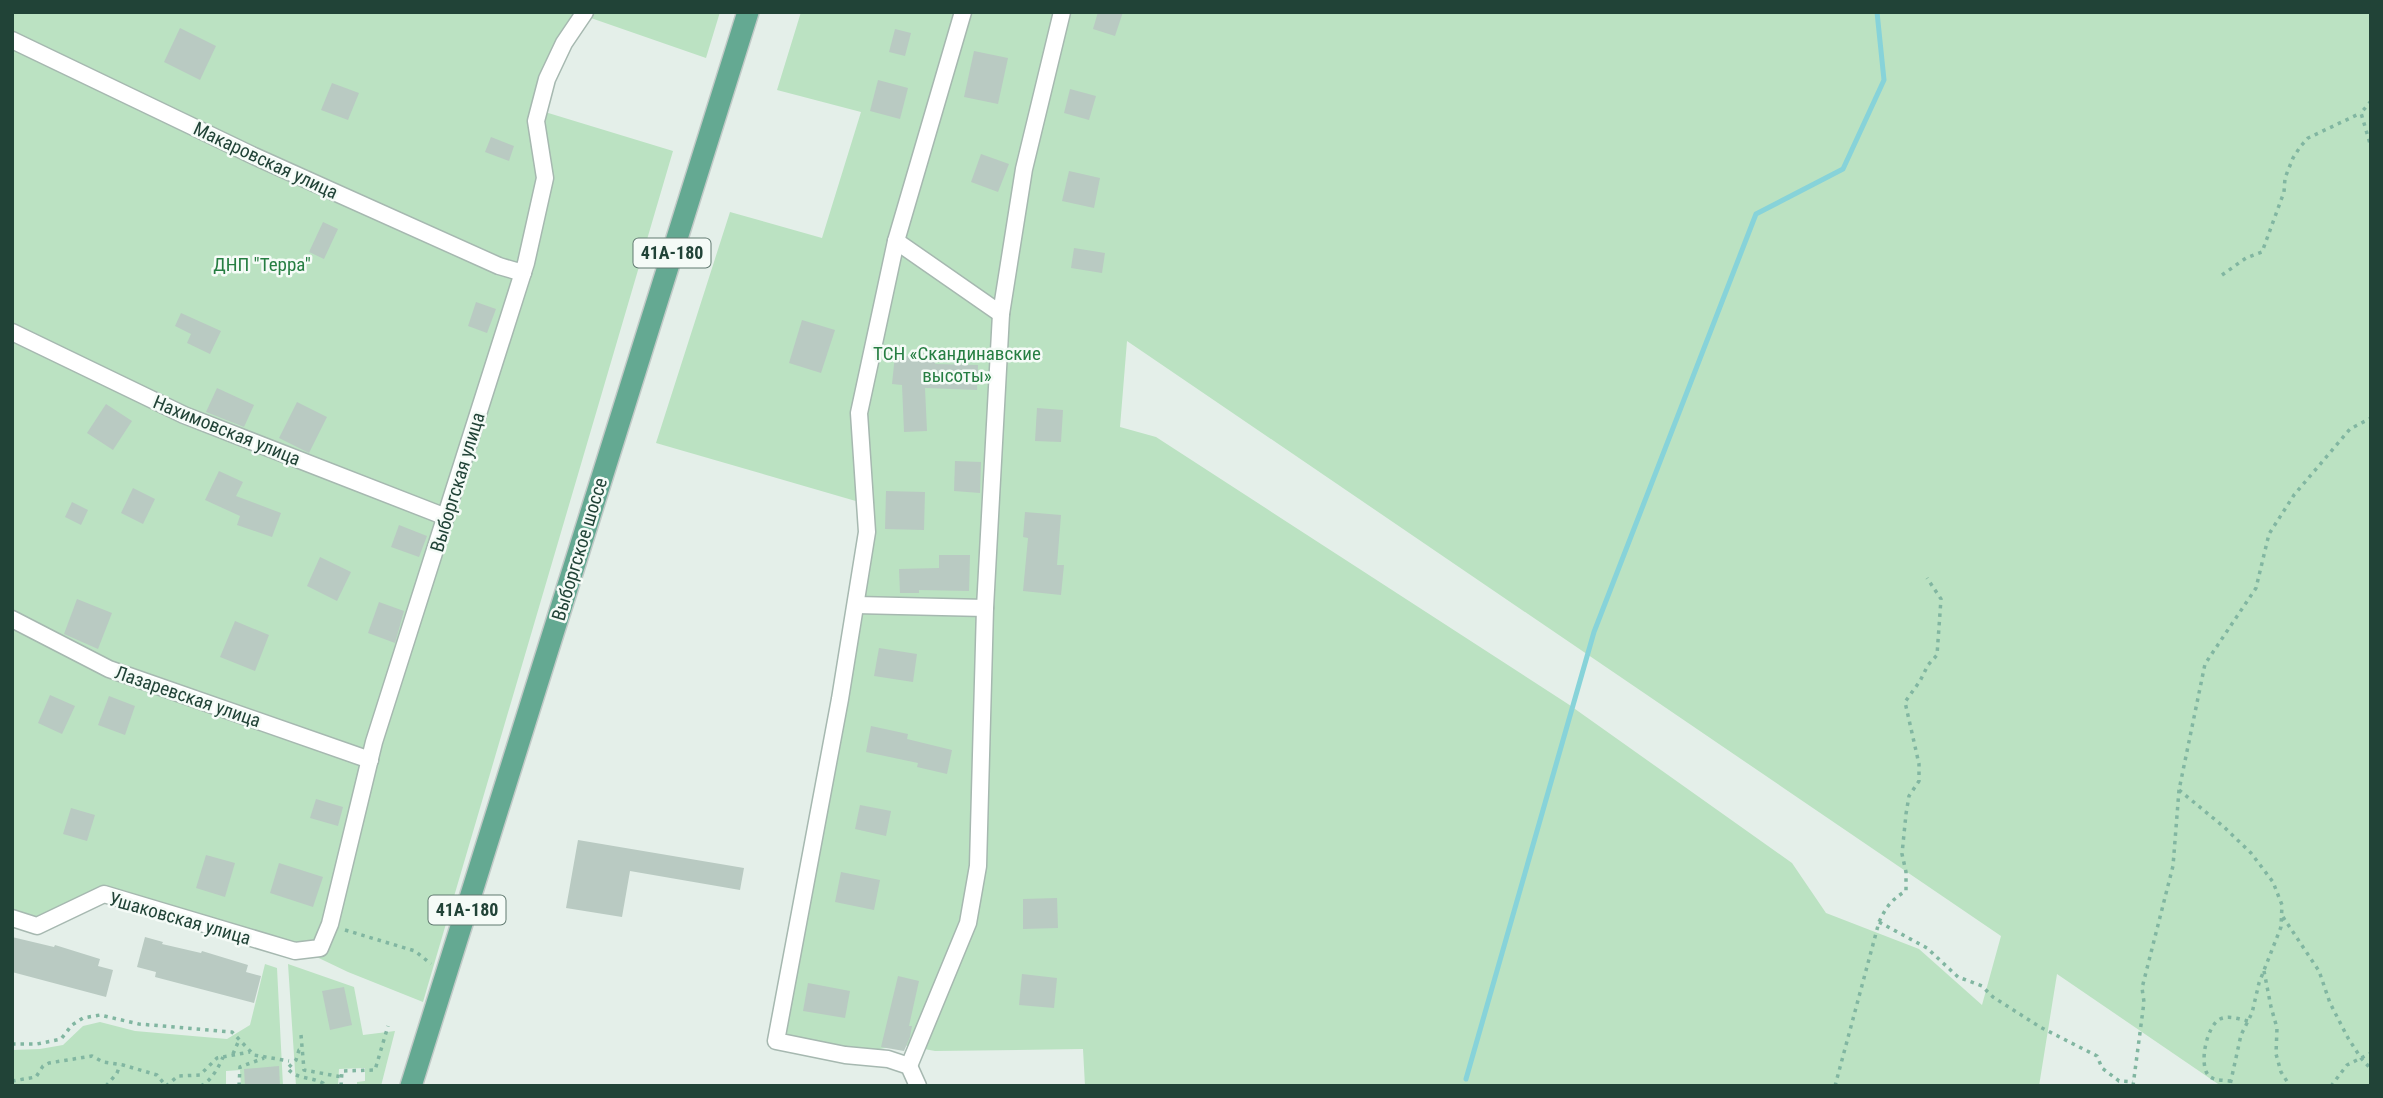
<svg xmlns="http://www.w3.org/2000/svg" width="2383" height="1098" viewBox="0 0 2383 1098" font-family="'Roboto Condensed',sans-serif">
<style>
.green{fill:#bbe2c2;fill-rule:evenodd}
.lines{fill:none;stroke-linecap:round;stroke-linejoin:round}
.stream{stroke:#87d3d9;stroke-width:5}
.building{fill:#b9cac2}
.minor-casing{stroke:#a6b8b0;stroke-width:19}
.primary-casing{stroke:#c1cac7;stroke-width:24}
.path{stroke:#81b6a1;stroke-width:3.5;stroke-dasharray:3.5 5;stroke-linecap:butt}
.minor{stroke:#fff;stroke-width:16}
.primary{stroke:#64a992;stroke-width:21}
.labels{text-anchor:middle;stroke-width:5;stroke-linejoin:round;paint-order:stroke}
.shield{fill:#f5fbf7;stroke:#617a71;stroke-width:2}
.shield-label{font-size:18px;font-weight:bold;fill:#214337}
.street-label{font-size:19px;fill:#214337;stroke:#f5fbf7}
.park-label{font-size:19px;fill:#267e42;stroke:#f5fbf7}
</style>
<rect width="100%" height="100%" fill="#e4efe9"/>
<g class="green">
<polygon points="12,12 720,12 706,58 588,17 560,51 545,112 673,151 423,1002 348,972 302,950 104,894 37,926 12,918"/>
<path d="M801,12H2371V1086H2221L2057,974L2039,1086H1085L1083,1049L935,1051L903,1045L845,1055L776,1041L866,504L656,443L730,212L822,238L861,112L777,90ZM1127,341L2001,936L1982,1005L1919,949L1826,913L1792,863L1568,704L1156,437L1120,427Z"/>
<polygon points="265,964 277,968 283,1086 241,1086 240,1070 226,1071 226,1086 12,1086 12,1050 40,1049 63,1045 83,1026 100,1022 135,1031 227,1039 250,1025"/>
<polygon points="288,964 354,987 363,1035 395,1031 381,1086 357,1086 357,1082 365,1081 365,1068 339,1069 338,1086 296,1086"/>
</g>
<g class="lines">
<polyline class="stream" points="1466,1079 1594,632 1756,214 1843,169 1884,80 1877,12"/>
</g>
<g class="building">
<polygon points="1098,12 1123,12 1115,36 1093,29"/>
<polygon points="180,28 216,46 200,80 164,62"/>
<polygon points="895,29 911,33 905,56 889,52"/>
<polygon points="974,51 1008,58 998,104 964,97"/>
<polygon points="878,80 908,88 900,119 870,111"/>
<polygon points="332,83 359,93 348,120 321,110"/>
<polygon points="1070,89 1096,96 1089,120 1064,113"/>
<polygon points="491,137 514,146 509,161 485,152"/>
<polygon points="981,154 1009,164 998,192 971,182"/>
<polygon points="1069,171 1100,178 1094,208 1062,201"/>
<polygon points="323,222 338,229 324,259 309,252"/>
<polygon points="1074,248 1105,253 1102,273 1071,268"/>
<polygon points="476,302 496,309 487,333 468,326"/>
<polygon points="181,313 221,331 210,354 187,343 191,334 175,326"/>
<polygon points="802,320 835,330 821,373 789,363"/>
<polygon points="895,355 936,359 935,364 978,365 977,390 925,388 927,431 904,432 902,385 892,384"/>
<polygon points="217,388 254,405 244,427 206,412"/>
<polygon points="297,402 327,417 309,453 279,438"/>
<polygon points="106,404 132,421 113,450 87,433"/>
<polygon points="1037,408 1063,410 1061,442 1035,441"/>
<polygon points="955,461 981,462 980,493 954,491"/>
<polygon points="219,471 243,482 236,496 281,513 272,537 237,525 240,516 205,500"/>
<polygon points="133,488 155,499 143,524 121,513"/>
<polygon points="886,491 925,492 924,530 885,529"/>
<polygon points="72,502 88,510 81,525 65,517"/>
<polygon points="1025,512 1061,515 1057,565 1064,565 1061,595 1023,591 1028,538 1023,537"/>
<polygon points="399,525 427,536 419,557 391,547"/>
<polygon points="939,555 970,555 969,591 919,590 919,593 900,593 899,569 939,568"/>
<polygon points="320,557 351,572 337,601 307,586"/>
<polygon points="77,599 112,613 98,649 64,634"/>
<polygon points="379,602 404,611 395,643 368,633"/>
<polygon points="235,621 269,635 255,671 220,657"/>
<polygon points="879,648 917,654 913,682 874,676"/>
<polygon points="50,695 75,706 62,734 38,723"/>
<polygon points="109,696 135,706 125,735 98,725"/>
<polygon points="871,726 908,734 907,739 952,750 947,774 917,767 918,763 866,752"/>
<polygon points="316,799 343,807 338,826 310,818"/>
<polygon points="860,805 891,811 886,836 855,829"/>
<polygon points="71,808 95,815 87,841 63,834"/>
<polygon points="578,840 744,868 740,890 630,871 622,917 566,908"/>
<polygon points="206,855 235,863 225,897 196,888"/>
<polygon points="279,863 323,877 313,907 270,893"/>
<polygon points="841,872 880,880 874,910 835,902"/>
<polygon points="1057,898 1058,928 1023,929 1023,899"/>
<polygon points="12,937 54,947 55,945 100,959 98,966 113,970 106,997 12,972"/>
<polygon points="145,937 163,942 162,944 201,953 202,951 248,965 246,972 261,976 254,1003 155,977 156,972 137,967"/>
<polygon points="1022,974 1057,978 1054,1008 1019,1005"/>
<polygon points="898,976 919,981 909,1026 912,1026 910,1037 904,1051 881,1047"/>
<polygon points="808,983 850,991 845,1018 803,1011"/>
<polygon points="344,987 352,1025 330,1030 322,991"/>
<polygon points="279,1066 280,1086 245,1086 244,1069"/>
</g>
<g class="lines">
<g class="minor-casing">
<g id="minor">
<polyline points="12,40 254,156 499,266 523,273"/>
<polyline points="896,241 1001,314"/>
<polyline points="12,332 184,415 446,517"/>
<polyline points="856,605 985,608"/>
<polyline points="12,619 109,669 370,760"/>
<polyline points="12,918 37,926 104,894 295,951 320,948 330,924 374,742 526,263 545,178 536,121 547,79 564,43 585,12"/>
<polyline points="909,1066 968,923 978,866 985,608 1001,314 1024,169 1062,12"/>
<polyline points="918,1086 909,1066 888,1059 845,1055 776,1041 840,699 867,532 859,413 896,241 963,12"/>
</g>
</g>
<g class="primary-casing">
<polyline id="primary" points="411,1086 748,12"/>
</g>
<g class="path">
<polyline points="2371,26 2371,27"/>
<polyline points="2371,101 2361,113 2371,147"/>
<polyline points="2222,275 2246,258 2262,252 2284,192 2285,178 2293,158 2300,147 2308,138 2361,113"/>
<polyline points="2179,790 2224,827 2251,853 2273,882 2282,905 2281,927 2259,983 2252,1013 2241,1035 2230,1085"/>
<polyline points="2283,917 2319,971 2330,1003 2348,1038 2361,1058 2371,1069"/>
<polyline points="1879,922 1927,948 1958,977 1982,986 1993,997 2040,1027 2097,1056 2102,1068 2119,1081 2133,1082"/>
<polyline points="345,930 415,951 431,964"/>
<polyline points="2264,971 2271,1007 2277,1028 2276,1054 2281,1072 2290,1086"/>
<polyline points="301,1035 304,1070 342,1077"/>
<polyline points="12,1044 37,1044 61,1039 72,1025 83,1018 100,1015 139,1024 232,1032 254,1055 289,1061"/>
<polyline points="233,1054 239,1040"/>
<polyline points="289,1067 296,1060 299,1050 302,1049"/>
<path d="M289,1070C297,1079 312,1077 323,1083L324,1086"/>
<polyline points="12,1081 36,1077 43,1066 49,1063 92,1056 103,1062 123,1065 157,1075 166,1086 178,1076 200,1075 217,1058 250,1052"/>
<path d="M2231,1081C2224,1080 2215,1081 2209,1076C2198,1065 2207,1025 2220,1019C2229,1015 2239,1019 2248,1021"/>
<polyline points="106,1086 117,1073 120,1065"/>
<path d="M201,1086C211,1081 219,1067 223,1057"/>
<polyline points="239,1086 240,1067 264,1058"/>
<polyline points="341,1086 342,1071 375,1070 388,1026"/>
<path d="M1835,1086L1879,922C1886,907 1892,899 1906,891V872L1902,854L1906,814L1909,796L1919,781V764L1905,702L1920,681L1928,665L1937,655L1941,599L1927,578"/>
<polyline points="2133,1086 2144,1002 2142,988 2173,866 2179,790 2205,664 2256,588 2269,534 2294,495 2350,429 2371,418"/>
<polyline points="2331,1086 2347,1065 2371,1053"/>
</g>
<use href="#minor" class="minor"/>
<use href="#primary" class="primary"/>
</g>
<g class="labels">
<g class="shield">
<rect x="633.5" y="238.5" width="77" height="29" rx="5"/>
<rect x="428.5" y="895.5" width="77" height="29" rx="5"/>
</g>
<g class="shield-label">
<text x="672" y="259">41А-180</text>
<text x="467" y="916">41А-180</text>
</g>
<g class="street-label">
<text transform="translate(266 160) rotate(25)" y="7">Макаровская улица</text>
<text transform="translate(227 430) rotate(22)" y="7">Нахимовская улица</text>
<text transform="translate(457 482) rotate(-73)" y="7">Выборгская улица</text>
<text transform="translate(579 549) rotate(-73)" y="7">Выборгское шоссе</text>
<text transform="translate(188 696) rotate(19)" y="7">Лазаревская улица</text>
<text transform="translate(180 918) rotate(16)" y="7">Ушаковская улица</text>
</g>
<g class="park-label">
<text x="262" y="271">ДНП "Терра"</text>
<text x="957" y="360">ТСН «Скандинавские<tspan x="957" dy="22">высоты»</tspan></text>
</g>
</g>
<rect width="2383" height="1098" fill="none" stroke="#214337" stroke-width="28"/>
</svg>
